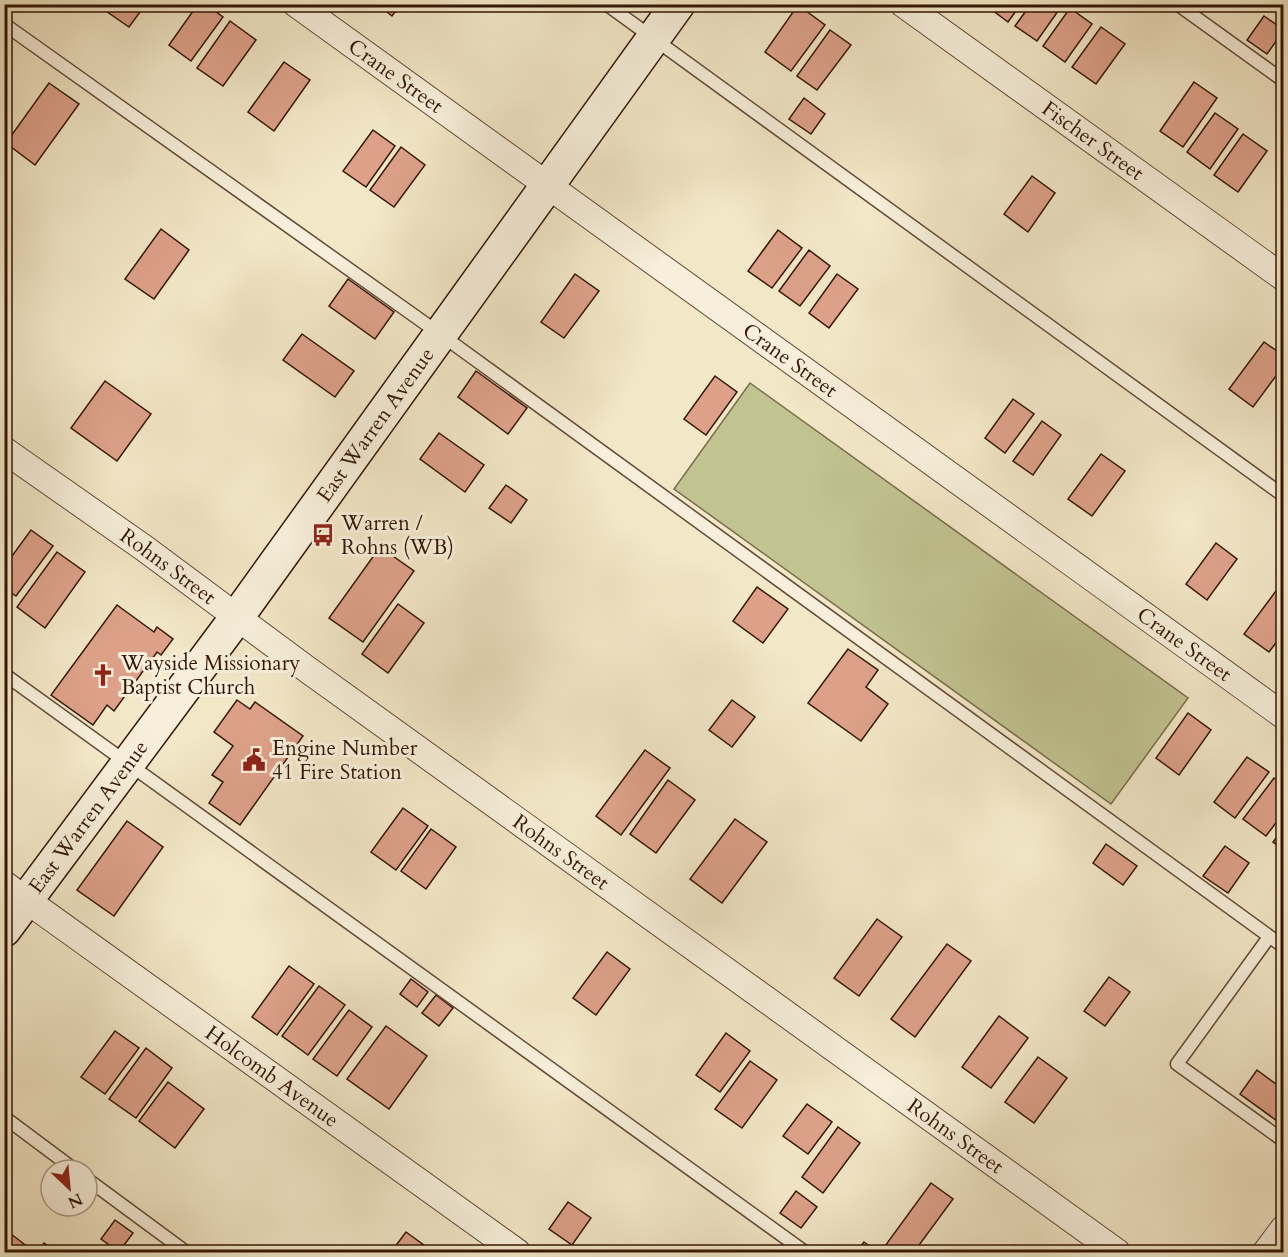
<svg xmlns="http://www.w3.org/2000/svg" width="1288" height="1257" viewBox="0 0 1288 1257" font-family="Cardo,serif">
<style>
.green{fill:#c1c391;stroke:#7a6c4b;stroke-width:1.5}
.building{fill:#dda18a;stroke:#341605;stroke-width:1.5}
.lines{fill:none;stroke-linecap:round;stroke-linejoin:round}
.service-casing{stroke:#644a36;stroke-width:15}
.minor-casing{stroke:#644a36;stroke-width:28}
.secondary-casing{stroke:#341605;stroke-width:36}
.service{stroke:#f7efdb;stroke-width:12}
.minor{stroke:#f7efdb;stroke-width:26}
.secondary{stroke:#f7efdb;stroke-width:33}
.labels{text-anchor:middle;stroke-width:6;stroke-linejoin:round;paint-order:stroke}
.street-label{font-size:21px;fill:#341605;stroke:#f7efdb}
.poi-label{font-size:21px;fill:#341605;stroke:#f7efdb;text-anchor:start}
</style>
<rect width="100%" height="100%" fill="#f2e7c7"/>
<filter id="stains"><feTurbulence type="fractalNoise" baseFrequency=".00333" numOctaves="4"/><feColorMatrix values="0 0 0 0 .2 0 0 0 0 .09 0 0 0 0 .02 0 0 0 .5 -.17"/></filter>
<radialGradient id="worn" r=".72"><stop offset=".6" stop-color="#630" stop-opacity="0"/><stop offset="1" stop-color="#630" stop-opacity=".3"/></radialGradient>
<polygon class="green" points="750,383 1188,698 1111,804 674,489"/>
<g class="building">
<polygon points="111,4 146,4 129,27 106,11"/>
<polygon points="198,4 205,4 223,17 191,61 169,45"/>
<polygon points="377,4 401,4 392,16"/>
<polygon points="984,4 1021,4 1008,22"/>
<polygon points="1031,4 1063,4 1037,41 1015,26"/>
<polygon points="1280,4 1284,4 1284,16 1276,11"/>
<polygon points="798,5 825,25 791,71 765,52"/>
<polygon points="1070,8 1092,24 1065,62 1043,46"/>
<polygon points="1264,16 1284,30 1267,54 1247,40"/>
<polygon points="230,21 256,40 223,86 197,68"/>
<polygon points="1101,27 1125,44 1096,84 1072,67"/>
<polygon points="830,30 851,45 817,90 797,76"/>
<polygon points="284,62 310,80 274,131 248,112"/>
<polygon points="1194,82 1217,98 1183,147 1160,131"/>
<polygon points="49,83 79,104 35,165 6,143"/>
<polygon points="804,98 825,114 811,134 789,119"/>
<polygon points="1215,113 1238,129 1210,169 1187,152"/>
<polygon points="373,130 395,146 366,187 343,171"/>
<polygon points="1243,134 1267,151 1238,192 1214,175"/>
<polygon points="401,147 425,165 394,207 370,190"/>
<polygon points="1032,176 1055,193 1028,232 1004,214"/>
<polygon points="161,229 189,250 154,299 125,279"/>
<polygon points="778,230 802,248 772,288 748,271"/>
<polygon points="809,250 830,266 800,306 779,291"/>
<polygon points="575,274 599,291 564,338 541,322"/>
<polygon points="837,274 858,289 829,328 809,313"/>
<polygon points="348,279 394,312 375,339 329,306"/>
<polygon points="302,334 354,371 335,397 283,360"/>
<polygon points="1264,342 1284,356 1284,365 1253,407 1229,389"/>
<polygon points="476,371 527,408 508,434 458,397"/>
<polygon points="715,376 737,392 706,435 684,419"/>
<polygon points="105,381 151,414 117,461 71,428"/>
<polygon points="1013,399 1034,414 1005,453 985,438"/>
<polygon points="1042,421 1061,435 1033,475 1013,461"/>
<polygon points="439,433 484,465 465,492 420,459"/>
<polygon points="1101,454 1125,471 1092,516 1068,499"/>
<polygon points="1284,461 1284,476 1277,471"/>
<polygon points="506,485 527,500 511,523 489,508"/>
<polygon points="31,530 53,546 16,596 4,588 4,567"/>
<polygon points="1216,543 1237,559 1207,600 1186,584"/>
<polygon points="380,547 414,571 363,642 329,618"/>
<polygon points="57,552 85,572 45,628 17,607"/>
<polygon points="1284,580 1284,632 1269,652 1244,634"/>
<polygon points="757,587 788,609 763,643 733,621"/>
<polygon points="398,604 424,623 388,673 362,654"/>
<polygon points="117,605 154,632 157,627 173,639 161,655 157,652 114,711 107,705 93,725 51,695"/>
<polygon points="848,649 878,670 866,687 888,704 861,741 808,703"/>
<polygon points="237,700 250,709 255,702 303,736 240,825 209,803 223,782 212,775 233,746 214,732"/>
<polygon points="732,700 755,717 732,747 709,730"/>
<polygon points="1188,713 1211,730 1179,775 1156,758"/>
<polygon points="645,750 670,768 621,835 596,816"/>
<polygon points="1247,757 1269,772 1235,818 1214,802"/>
<polygon points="1274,778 1284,785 1284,812 1266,836 1243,819"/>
<polygon points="668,780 695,800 656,853 630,834"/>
<polygon points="403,808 428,826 396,870 371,852"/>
<polygon points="735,819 767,842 722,903 690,879"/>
<polygon points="127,821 163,847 114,916 77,890"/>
<polygon points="1284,828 1284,850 1273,842"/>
<polygon points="431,829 456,847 426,889 401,871"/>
<polygon points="1106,844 1137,866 1123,885 1093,863"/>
<polygon points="1225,846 1249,863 1228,893 1203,876"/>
<polygon points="877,919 902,937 859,996 834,978"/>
<polygon points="947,944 971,961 915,1037 891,1019"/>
<polygon points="607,952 630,969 596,1015 573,998"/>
<polygon points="289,966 314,984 277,1035 252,1017"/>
<polygon points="1109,977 1130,992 1105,1026 1084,1011"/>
<polygon points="411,979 428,992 417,1007 400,994"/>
<polygon points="319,986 345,1005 308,1055 282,1036"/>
<polygon points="436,995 453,1008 439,1026 422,1013"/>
<polygon points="349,1010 372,1027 337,1076 313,1059"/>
<polygon points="999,1016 1028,1038 991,1088 962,1067"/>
<polygon points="386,1026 427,1056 389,1109 347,1079"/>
<polygon points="115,1031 139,1048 105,1094 81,1077"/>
<polygon points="726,1033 750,1051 720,1092 696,1075"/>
<polygon points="146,1048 172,1068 136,1118 109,1099"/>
<polygon points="1038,1057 1067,1078 1034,1123 1005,1102"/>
<polygon points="750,1061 777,1080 742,1128 715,1109"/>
<polygon points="1257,1070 1284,1090 1284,1126 1240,1094"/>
<polygon points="168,1082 204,1109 175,1148 139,1121"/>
<polygon points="807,1104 832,1122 808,1154 783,1136"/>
<polygon points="838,1127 860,1143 823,1193 802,1177"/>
<polygon points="931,1183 953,1199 914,1252 893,1252 885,1246"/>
<polygon points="796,1191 817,1207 801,1228 780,1213"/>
<polygon points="568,1202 591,1218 572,1245 549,1229"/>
<polygon points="115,1220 133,1233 119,1252 101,1239"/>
<polygon points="7,1231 32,1250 30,1252 4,1252 4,1235"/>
<polygon points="406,1232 432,1251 430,1252 391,1252"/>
<polygon points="864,1242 878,1252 856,1252"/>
<polygon points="44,1243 57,1252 37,1252"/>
<polygon points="1013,1245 1023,1252 1008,1252"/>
</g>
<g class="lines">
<g class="service-casing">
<g id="service">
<polyline points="606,4 1284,496"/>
<polyline points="1177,4 1284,81"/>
<polyline points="4,24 440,334 1284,947"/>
<polyline points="4,674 805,1252"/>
<polyline points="1269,937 1177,1064 1284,1141"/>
<polyline points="4,1117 75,1170"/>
<polyline points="87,1179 186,1252"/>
</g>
</g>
<g class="minor-casing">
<g id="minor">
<path id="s1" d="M296,4L1284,716"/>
<path id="s2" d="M903,4L1284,278"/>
<path id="s3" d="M4,450L144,548L308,670L1117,1252"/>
<path id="s4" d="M4,884L517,1252"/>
<polyline points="1266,1252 1284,1228"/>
</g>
</g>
<g class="secondary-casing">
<g id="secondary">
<path id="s5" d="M4,930L237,617L678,4"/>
</g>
</g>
<use href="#service" class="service"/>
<use href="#minor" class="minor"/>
<use href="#secondary" class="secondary"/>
</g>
<defs>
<g id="bus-bare" transform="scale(1.8)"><path d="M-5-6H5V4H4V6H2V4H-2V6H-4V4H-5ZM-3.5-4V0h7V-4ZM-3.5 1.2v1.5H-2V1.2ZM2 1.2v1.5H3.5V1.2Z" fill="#8f2418" stroke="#f7efdb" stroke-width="2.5" paint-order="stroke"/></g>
<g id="church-bare" transform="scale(1.8)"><path d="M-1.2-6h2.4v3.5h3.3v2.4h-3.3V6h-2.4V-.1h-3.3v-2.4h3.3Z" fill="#8f2418" stroke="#f7efdb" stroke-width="2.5" paint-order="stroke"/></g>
<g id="civic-bare" transform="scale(1.8)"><path d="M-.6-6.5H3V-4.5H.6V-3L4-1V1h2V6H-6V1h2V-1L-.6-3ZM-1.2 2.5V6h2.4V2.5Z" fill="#8f2418" stroke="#f7efdb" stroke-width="2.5" paint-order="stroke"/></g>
</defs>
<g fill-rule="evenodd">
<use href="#bus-bare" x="323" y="535"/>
<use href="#church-bare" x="103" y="675"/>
<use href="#civic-bare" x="254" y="760"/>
</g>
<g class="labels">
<g class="street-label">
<text dy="7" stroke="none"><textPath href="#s1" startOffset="123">Crane Street</textPath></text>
<text dy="7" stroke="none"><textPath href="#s2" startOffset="234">Fischer Street</textPath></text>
<text dy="7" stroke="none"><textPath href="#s1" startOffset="609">Crane Street</textPath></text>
<text dy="7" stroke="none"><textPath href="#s5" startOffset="627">East Warren Avenue</textPath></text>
<text dy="7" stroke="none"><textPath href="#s3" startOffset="201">Rohns Street</textPath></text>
<text dy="7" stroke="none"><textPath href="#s1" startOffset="1095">Crane Street</textPath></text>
<text dy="7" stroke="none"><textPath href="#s5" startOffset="141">East Warren Avenue</textPath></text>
<text dy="7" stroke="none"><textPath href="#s3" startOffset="687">Rohns Street</textPath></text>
<text dy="7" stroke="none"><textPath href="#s4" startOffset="330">Holcomb Avenue</textPath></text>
<text dy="7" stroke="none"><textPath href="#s3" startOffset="1173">Rohns Street</textPath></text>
</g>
<g class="poi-label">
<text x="341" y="530">Warren /<tspan x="341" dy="24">Rohns (WB)</tspan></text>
<text x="121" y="670">Wayside Missionary<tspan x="121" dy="24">Baptist Church</tspan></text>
<text x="272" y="755">Engine Number<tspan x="272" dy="24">41 Fire Station</tspan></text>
</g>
</g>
<rect width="1288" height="1257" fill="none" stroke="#f2e7c7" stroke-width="24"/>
<rect x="6" y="6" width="1276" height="1245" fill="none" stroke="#341605" stroke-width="3"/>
<rect x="12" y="12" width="1264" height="1233" fill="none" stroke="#341605" stroke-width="1.5"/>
<g transform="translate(69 1188) rotate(154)"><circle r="28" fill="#f7efdb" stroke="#a99885" stroke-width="1.5"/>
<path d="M0-4.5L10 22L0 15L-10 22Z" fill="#8f2418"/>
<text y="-9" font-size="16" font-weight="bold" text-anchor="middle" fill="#341605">N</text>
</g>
<rect width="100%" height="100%" filter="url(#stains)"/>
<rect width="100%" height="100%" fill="url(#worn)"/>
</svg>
